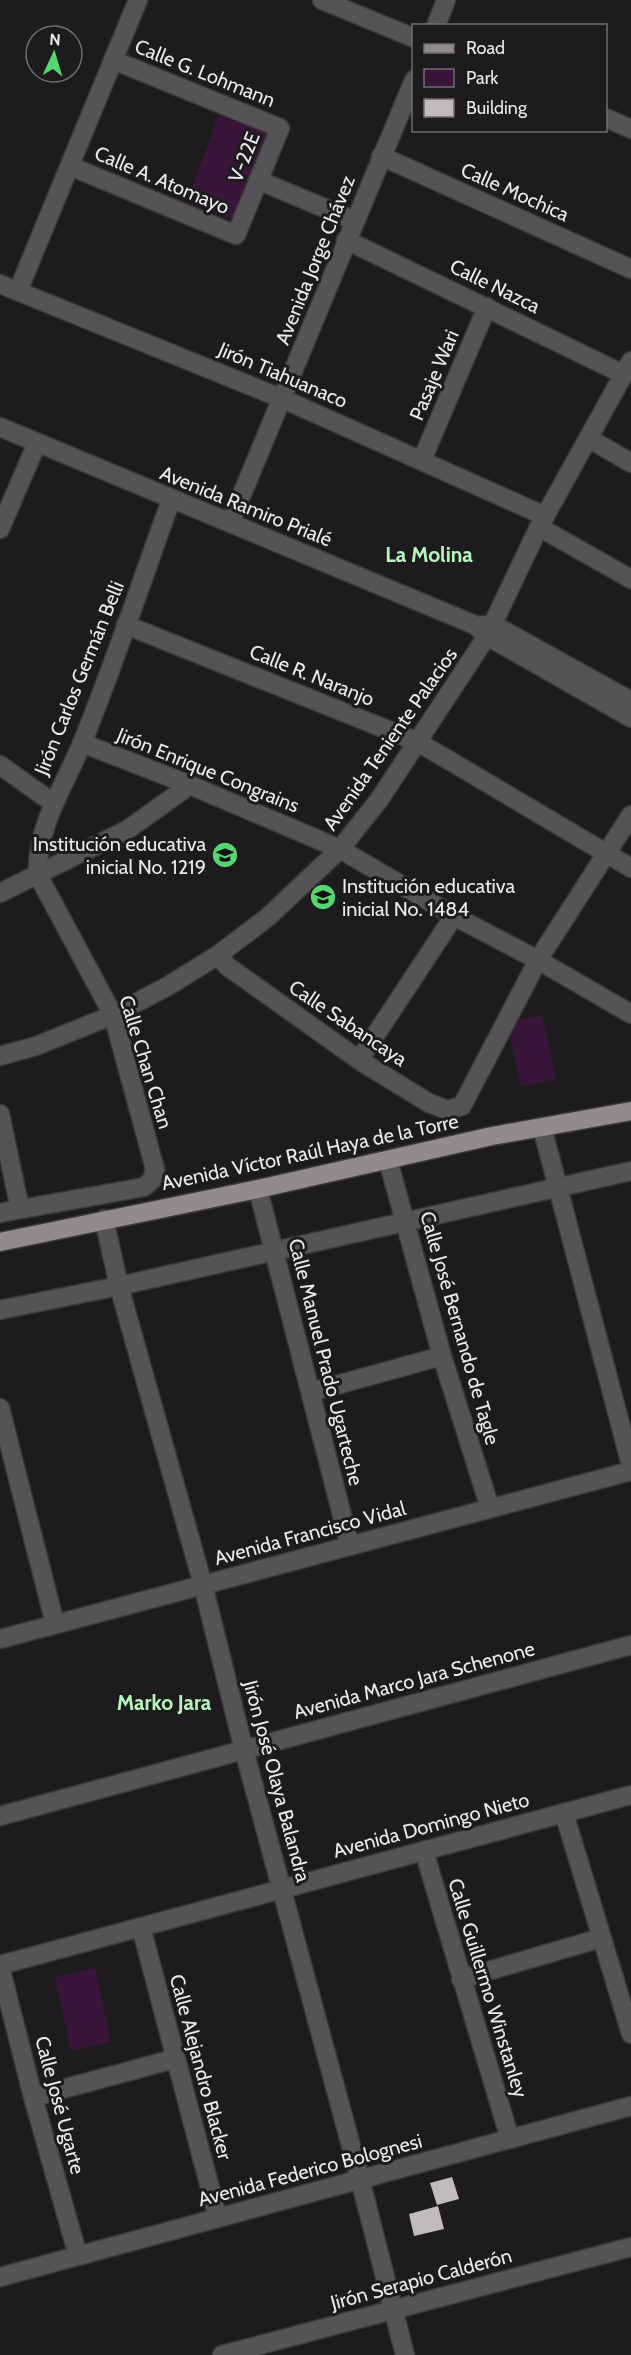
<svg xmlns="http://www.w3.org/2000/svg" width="631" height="2355" viewBox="0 0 631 2355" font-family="Cabin,sans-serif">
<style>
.green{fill:#391639}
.building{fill:#c0bbbf}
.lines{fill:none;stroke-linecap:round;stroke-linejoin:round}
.minor-casing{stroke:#3b383b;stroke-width:21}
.major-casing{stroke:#3b383b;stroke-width:21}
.minor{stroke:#555355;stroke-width:18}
.major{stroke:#8f8b8f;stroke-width:18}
.labels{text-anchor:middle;stroke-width:6;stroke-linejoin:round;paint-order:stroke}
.street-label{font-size:20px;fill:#ece9ec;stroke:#1e1b1e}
.poi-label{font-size:20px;fill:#ece9ec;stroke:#1e1b1e;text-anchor:end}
.neighbourhood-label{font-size:21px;font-weight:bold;fill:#b5f5bd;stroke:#1e1b1e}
</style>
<rect width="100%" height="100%" fill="#1e1b1e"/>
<g class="green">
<polygon points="219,114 267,132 235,220 187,202"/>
<polygon points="542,1015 556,1079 521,1087 507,1022"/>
<polygon points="95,1968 111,2042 71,2051 55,1977"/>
</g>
<g class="building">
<polygon points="452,2177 459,2199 437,2205 430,2183"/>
<polygon points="438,2206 444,2229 414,2236 409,2214"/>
</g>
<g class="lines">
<g class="minor-casing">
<g id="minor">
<polyline points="322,0 414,38"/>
<polyline points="436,26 446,0"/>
<polyline points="606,118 631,129"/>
<polyline points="381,156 631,269"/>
<polyline points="70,166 236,235 280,128 113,60"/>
<polyline points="258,180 355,221"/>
<polyline points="346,240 623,374"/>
<polyline points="0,284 283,399 545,516"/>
<polyline points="18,291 138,0"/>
<polyline points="0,427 475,625 487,636 631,718"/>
<polyline points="590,439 631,463"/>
<polyline points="422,460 487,307"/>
<polyline points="230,523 414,80"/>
<polyline points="539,527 631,579"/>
<polyline points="0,529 37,443"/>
<polyline points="126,625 418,742 631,868"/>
<polyline points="482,625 494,625 631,701"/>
<polyline points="82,743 190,785 340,849 454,916 538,960 631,1014"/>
<polyline points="0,765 53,803"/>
<polyline points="0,893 127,830 190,785"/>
<polyline points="218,955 227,966 359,1060 429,1103 447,1110 462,1106 538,960 631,815"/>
<polyline points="0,1056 36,1046 113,1015 168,986 218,955 268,917 340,849 379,800 487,636 539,527 631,361"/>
<polyline points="359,1060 454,916"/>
<polyline points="0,1114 20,1209"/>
<polyline points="542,1127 631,1465"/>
<polyline points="388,1160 442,1356 490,1508"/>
<polyline points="258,1189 350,1546"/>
<path d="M0,1213L144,1187L152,1180L155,1169L113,1015L38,875C36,826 65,785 83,741C115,662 142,580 171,500"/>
<polyline points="104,1219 119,1286 203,1585 244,1750 360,2179 405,2355"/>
<polyline points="0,1310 119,1286 631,1171"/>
<polyline points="311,1392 442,1356"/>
<polyline points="0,1408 55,1624"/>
<polyline points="0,1639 631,1471"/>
<polyline points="564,1813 631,2034"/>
<polyline points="0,1816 631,1645"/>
<polyline points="424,1851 510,2139"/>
<polyline points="141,1927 218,2218"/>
<polyline points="0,1965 631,1795"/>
<polyline points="0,1966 33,2097 78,2256"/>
<polyline points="461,1979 601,1938"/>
<polyline points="33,2097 174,2059"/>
<polyline points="0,2277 631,2106"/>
<polyline points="222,2355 631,2247"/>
</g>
</g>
<g class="major-casing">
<polyline id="major" points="0,1242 258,1189 492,1136 631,1111"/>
</g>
<use href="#minor" class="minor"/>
<use href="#major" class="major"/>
</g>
<defs>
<g id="school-disc" transform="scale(1.35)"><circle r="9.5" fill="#56d671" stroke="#1e1b1e"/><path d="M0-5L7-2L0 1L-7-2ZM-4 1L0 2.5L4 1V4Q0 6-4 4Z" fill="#111"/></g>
</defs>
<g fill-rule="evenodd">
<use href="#school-disc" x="225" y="855"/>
<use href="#school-disc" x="323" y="897"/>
</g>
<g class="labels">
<g class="street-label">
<text transform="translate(205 73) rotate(22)" y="7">Calle G. Lohmann</text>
<text transform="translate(244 157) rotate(-68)" y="7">V-22E</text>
<text transform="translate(162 180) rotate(23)" y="7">Calle A. Atomayo</text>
<text transform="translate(515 192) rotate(24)" y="7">Calle Mochica</text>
<text transform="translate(315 260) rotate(-68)" y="7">Avenida Jorge Chávez</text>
<text transform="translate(495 286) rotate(26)" y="7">Calle Nazca</text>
<text transform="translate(283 375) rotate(23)" y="7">Jirón Tiahuanaco</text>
<text transform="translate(434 375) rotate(-67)" y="7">Pasaje Wari</text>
<text transform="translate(246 506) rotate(22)" y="7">Avenida Ramiro Prialé</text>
<text transform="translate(312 675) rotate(22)" y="7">Calle R. Naranjo</text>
<text transform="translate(79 678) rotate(-68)" y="7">Jirón Carlos Germán Belli</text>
<text transform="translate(390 739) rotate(-55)" y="7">Avenida Teniente Palacios</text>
<text transform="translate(208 770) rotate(22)" y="7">Jirón Enrique Congrains</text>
<text transform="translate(348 1023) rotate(34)" y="7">Calle Sabancaya</text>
<text transform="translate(146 1062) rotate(73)" y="7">Calle Chan Chan</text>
<text transform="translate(310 1152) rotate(-12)" y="7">Avenida Víctor Raúl Haya de la Torre</text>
<text transform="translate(460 1328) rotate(74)" y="7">Calle José Bernando de Tagle</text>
<text transform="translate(326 1362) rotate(76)" y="7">Calle Manuel Prado Ugarteche</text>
<text transform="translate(310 1533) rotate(-15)" y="7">Avenida Francisco Vidal</text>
<text transform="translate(414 1680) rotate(-15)" y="7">Avenida Marco Jara Schenone</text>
<text transform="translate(277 1781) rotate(75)" y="7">Jirón José Olaya Balandra</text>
<text transform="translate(431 1825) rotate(-15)" y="7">Avenida Domingo Nieto</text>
<text transform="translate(488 1988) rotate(73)" y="7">Calle Guillermo Winstanley</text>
<text transform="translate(201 2067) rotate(75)" y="7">Calle Alejandro Blacker</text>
<text transform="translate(60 2105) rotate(75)" y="7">Calle José Ugarte</text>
<text transform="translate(310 2170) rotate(-15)" y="7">Avenida Federico Bolognesi</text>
<text transform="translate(421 2279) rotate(-15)" y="7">Jirón Serapio Calderón</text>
</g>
<g class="poi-label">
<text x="206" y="851">Institución educativa<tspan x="206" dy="23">inicial No. 1219</tspan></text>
<text x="342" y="893" text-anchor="start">Institución educativa<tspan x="342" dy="23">inicial No. 1484</tspan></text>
</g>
<g class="neighbourhood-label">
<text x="429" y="562">La Molina</text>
<text x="164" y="1710">Marko Jara</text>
</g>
</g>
<rect x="412" y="24" width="195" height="108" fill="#1e1b1e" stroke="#706d70" stroke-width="1.5"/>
<rect x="424" y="44" width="30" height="9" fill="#8f8b8f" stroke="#706d70" stroke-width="1.5"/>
<text x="466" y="54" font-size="18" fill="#ece9ec">Road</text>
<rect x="424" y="69" width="30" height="18" fill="#391639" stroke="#706d70" stroke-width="1.5"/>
<text x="466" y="84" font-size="18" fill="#ece9ec">Park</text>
<rect x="424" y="99" width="30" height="18" fill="#c0bbbf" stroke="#706d70" stroke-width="1.5"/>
<text x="466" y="114" font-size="18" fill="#ece9ec">Building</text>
<g transform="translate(54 54) rotate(4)"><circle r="28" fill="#1e1b1e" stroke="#706d70" stroke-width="1.5"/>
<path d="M0-4.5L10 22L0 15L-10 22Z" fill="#56d671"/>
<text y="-9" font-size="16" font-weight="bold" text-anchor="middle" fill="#ece9ec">N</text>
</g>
</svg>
